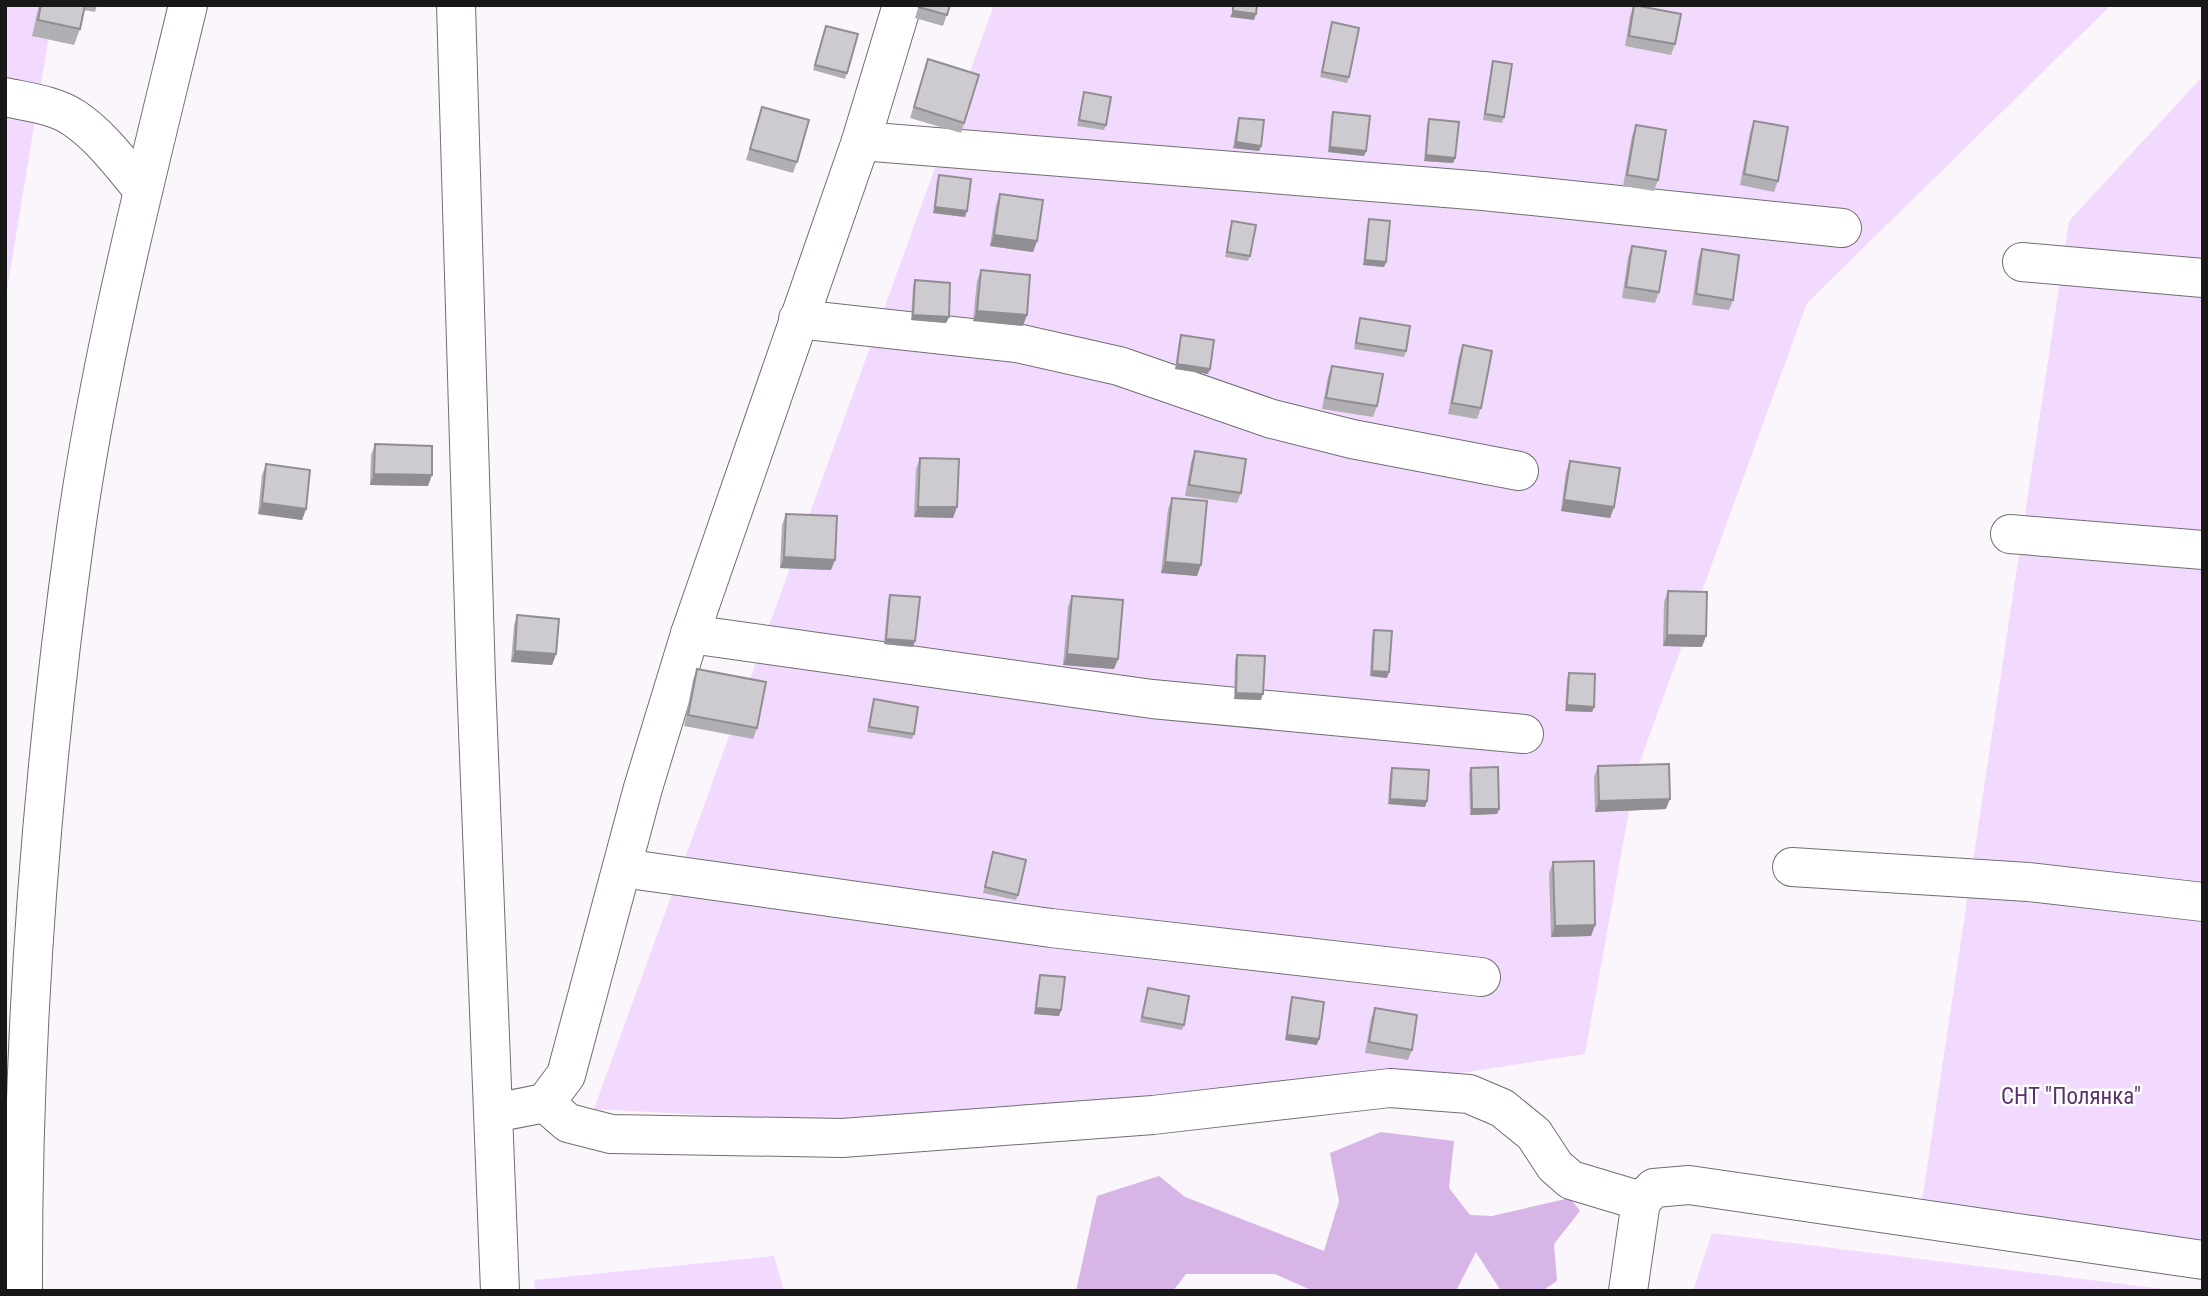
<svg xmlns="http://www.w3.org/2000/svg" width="2208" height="1296" viewBox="0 0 2208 1296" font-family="'Roboto Condensed',sans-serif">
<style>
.green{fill:#f1dafd}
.water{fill:#d7b6e7}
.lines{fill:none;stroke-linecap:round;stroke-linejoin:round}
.minor-casing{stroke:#716e72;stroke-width:40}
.minor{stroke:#fff;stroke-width:38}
.wall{fill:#b1afb3}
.shaded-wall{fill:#908e92}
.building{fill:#cecbd0;stroke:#908e92;stroke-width:2}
.labels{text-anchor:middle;stroke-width:5;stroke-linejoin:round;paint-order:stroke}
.park-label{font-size:23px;fill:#5a316c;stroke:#fff}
</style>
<rect width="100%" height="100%" fill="#faf6fb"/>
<g class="green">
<polygon points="5,5 54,5 5,302"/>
<polygon points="994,5 2111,5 1807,303 1636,772 1585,1054 1061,1134 594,1109"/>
<polygon points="2203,76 2203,1256 1922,1201 2069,221"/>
<polygon points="1712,1233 2178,1291 1693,1291"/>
<polygon points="774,1256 784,1291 535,1291 534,1280"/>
</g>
<polygon class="water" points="1381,1132 1454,1141 1449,1188 1470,1215 1492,1216 1570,1198 1580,1211 1554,1244 1557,1281 1542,1291 1501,1291 1476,1252 1456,1291 1313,1291 1275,1274 1186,1274 1173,1291 1076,1291 1097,1196 1159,1176 1185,1197 1324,1251 1339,1201 1330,1153"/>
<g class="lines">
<g class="minor-casing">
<g id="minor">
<polyline points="456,5 476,679 500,1291"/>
<path d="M5,97C28,102 55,105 74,118C101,136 122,165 143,190"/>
<polyline points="861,141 1483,191 1842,228"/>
<polyline points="2022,262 2203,278"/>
<polyline points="798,319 1017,343 1119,366 1272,419 1352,439 1519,471"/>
<polyline points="2010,534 2203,550"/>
<polyline points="690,634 1152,699 1524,734"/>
<polyline points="1792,867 2028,882 2203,902"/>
<polyline points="622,868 1051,928 1481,977"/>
<polyline points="545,1103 568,1123 611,1134 842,1138 1153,1115 1390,1088 1469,1094 1502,1108 1534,1134 1555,1166 1571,1180 1641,1201"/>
<polyline points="494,1113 545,1103 566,1075 643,788 690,634 861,141 902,5"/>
<path d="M23,1291C22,1036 41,781 76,529C101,352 146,179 188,5"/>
<polyline points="1628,1291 1641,1201 1654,1188 1689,1185 2203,1260"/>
</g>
</g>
<use href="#minor" class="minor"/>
</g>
<g class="wall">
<polygon points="39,5 97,5 95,12 84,10 80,29 74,45 32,36"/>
<polygon points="919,5 950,5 943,26 915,18"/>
<polygon points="1634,5 1675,44 1671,55 1625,46 1630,16"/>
<polygon points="1332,22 1349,77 1347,83 1320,77"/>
<polygon points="824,31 847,73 845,79 813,70"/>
<polygon points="928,59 964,123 961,133 910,118"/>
<polygon points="1493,61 1504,117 1502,123 1483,120 1491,67"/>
<polygon points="1084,92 1106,125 1104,130 1077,126"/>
<polygon points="762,107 797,162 793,173 746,160"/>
<polygon points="1333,112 1366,151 1364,156 1328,152 1331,117"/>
<polygon points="1239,118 1261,146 1259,151 1233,148 1237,123"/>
<polygon points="1429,119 1455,158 1453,163 1424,161 1427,124"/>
<polygon points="1754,121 1778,181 1774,192 1740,185 1750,132"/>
<polygon points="1636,125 1658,180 1654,191 1623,186 1632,136"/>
<polygon points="939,175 965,217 933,213 937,180"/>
<polygon points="1000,194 1037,241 1033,252 990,246 996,205"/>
<polygon points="1369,219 1386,262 1384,267 1363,265 1367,225"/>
<polygon points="1232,221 1250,256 1248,261 1225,257 1230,227"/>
<polygon points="1632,246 1659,292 1655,303 1622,298 1628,257"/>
<polygon points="1702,249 1733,300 1729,310 1692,305 1698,260"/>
<polygon points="981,270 1023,326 973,321 977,281"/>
<polygon points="915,280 949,317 946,323 911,320 913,286"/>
<polygon points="1360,318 1406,351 1404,357 1354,349 1358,324"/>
<polygon points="1181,335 1208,374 1175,369 1179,341"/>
<polygon points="1463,345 1481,408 1477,419 1448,414 1459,356"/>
<polygon points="1332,366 1377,406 1373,417 1322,409 1328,377"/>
<polygon points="375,444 428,486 370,485 371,455"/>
<polygon points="1195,451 1241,493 1237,503 1185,496 1191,462"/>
<polygon points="920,458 953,518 914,517 916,469"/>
<polygon points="1570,461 1614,507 1610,518 1561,511 1566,472"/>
<polygon points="266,464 306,509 302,520 258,514 262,475"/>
<polygon points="1172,498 1197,576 1161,573 1168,509"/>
<polygon points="786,514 831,570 780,568 782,525"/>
<polygon points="1668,591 1702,647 1663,646 1664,602"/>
<polygon points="890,595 913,647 884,644 888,600"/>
<polygon points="1072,596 1118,659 1114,669 1063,665 1068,607"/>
<polygon points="517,615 556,654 552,665 511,662 514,626"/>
<polygon points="1374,630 1387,678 1370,676 1372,636"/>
<polygon points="1237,655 1261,700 1234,699 1235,660"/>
<polygon points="697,669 757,728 753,739 684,726 693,680"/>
<polygon points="1569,673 1594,707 1592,712 1565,711 1567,679"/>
<polygon points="874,699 914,734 912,739 867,732 872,705"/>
<polygon points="1598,766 1666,809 1595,812 1594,777"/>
<polygon points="1392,768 1427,801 1425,807 1388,804 1390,774"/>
<polygon points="1471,768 1499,809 1497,814 1470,815 1469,773"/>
<polygon points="993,852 1018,895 1016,900 983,893"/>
<polygon points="1553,862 1595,925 1591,936 1551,937 1549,873"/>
<polygon points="1040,975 1061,1010 1059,1016 1034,1014 1038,981"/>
<polygon points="1148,988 1184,1025 1182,1030 1140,1022"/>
<polygon points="1292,997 1317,1045 1285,1040 1290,1003"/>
<polygon points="1375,1008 1412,1050 1408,1060 1365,1053 1371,1019"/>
</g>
<g class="shaded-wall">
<polygon points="1233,11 1256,14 1254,20 1230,17"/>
<polygon points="1236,142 1261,146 1259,151 1233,148"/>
<polygon points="1330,147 1366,151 1364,156 1328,152"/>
<polygon points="1426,155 1455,158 1453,163 1424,161"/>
<polygon points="935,207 967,211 965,217 933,213"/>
<polygon points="994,235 1037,241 1033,252 990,246"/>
<polygon points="1365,260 1386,262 1384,267 1363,265"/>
<polygon points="977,311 1027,315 1023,326 973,321"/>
<polygon points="913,315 949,317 946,323 911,320"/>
<polygon points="1177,364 1210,369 1208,374 1175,369"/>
<polygon points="374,474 432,475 428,486 370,485"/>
<polygon points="1564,500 1614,507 1610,518 1561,511"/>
<polygon points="262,503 306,509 302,520 258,514"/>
<polygon points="918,507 957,507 953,518 914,517"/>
<polygon points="784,557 835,560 831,570 780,568"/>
<polygon points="1165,562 1201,565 1197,576 1161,573"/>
<polygon points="1667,635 1706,636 1702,647 1663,646"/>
<polygon points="886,639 915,641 913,647 884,644"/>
<polygon points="515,651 556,654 552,665 511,662"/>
<polygon points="1067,654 1118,659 1114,669 1063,665"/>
<polygon points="1372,671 1389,672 1387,678 1370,676"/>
<polygon points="1236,693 1263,694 1261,700 1234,699"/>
<polygon points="1567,705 1594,707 1592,712 1565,711"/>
<polygon points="1390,799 1427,801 1425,807 1388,804"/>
<polygon points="1670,799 1666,809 1595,812 1599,801"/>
<polygon points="1472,809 1499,809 1497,814 1470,815"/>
<polygon points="1595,925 1591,936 1551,937 1555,926"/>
<polygon points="1036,1008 1061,1010 1059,1016 1034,1014"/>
<polygon points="1287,1035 1319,1039 1317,1045 1285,1040"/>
</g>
<g class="building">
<polygon points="41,5 85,5 80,29 38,20"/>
<polygon points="920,5 950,5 947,15 919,7"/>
<polygon points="1233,5 1257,5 1256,14 1233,11"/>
<polygon points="1634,5 1681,14 1675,44 1629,36"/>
<polygon points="1332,22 1359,28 1349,77 1322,72"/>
<polygon points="826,26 858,34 847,73 815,65"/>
<polygon points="928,59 979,75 964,123 914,107"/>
<polygon points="1493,61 1512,64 1504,117 1485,114"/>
<polygon points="1084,92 1111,97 1106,125 1079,120"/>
<polygon points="762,107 809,120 797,162 750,149"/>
<polygon points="1333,112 1370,116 1366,151 1330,147"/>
<polygon points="1239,118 1264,120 1261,146 1236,142"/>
<polygon points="1429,119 1459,122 1455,158 1426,155"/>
<polygon points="1754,121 1788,127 1778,181 1744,174"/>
<polygon points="1636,125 1666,130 1658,180 1627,175"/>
<polygon points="939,175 971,179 967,211 935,207"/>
<polygon points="1000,194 1043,200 1037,241 994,235"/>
<polygon points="1369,219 1390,221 1386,262 1365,260"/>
<polygon points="1232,221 1256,225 1250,256 1227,252"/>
<polygon points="1632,246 1666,251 1659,292 1626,287"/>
<polygon points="1702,249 1739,255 1733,300 1696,294"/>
<polygon points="981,270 1030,275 1027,315 977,311"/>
<polygon points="915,280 950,283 949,317 913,315"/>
<polygon points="1360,318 1410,326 1406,351 1356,343"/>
<polygon points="1181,335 1214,340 1210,369 1177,364"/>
<polygon points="1463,345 1492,351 1481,408 1452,403"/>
<polygon points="1332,366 1383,374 1377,406 1326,398"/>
<polygon points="375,444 432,446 432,475 374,474"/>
<polygon points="1195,451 1246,459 1241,493 1189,485"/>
<polygon points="920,458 959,459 957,507 918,507"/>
<polygon points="1570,461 1620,468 1614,507 1564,500"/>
<polygon points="266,464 310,470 306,509 262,503"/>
<polygon points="1172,498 1207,501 1201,565 1165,562"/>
<polygon points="786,514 837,516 835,560 784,557"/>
<polygon points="1668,591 1707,592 1706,636 1667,635"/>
<polygon points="890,595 920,597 915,641 886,639"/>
<polygon points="1072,596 1123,600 1118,659 1067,654"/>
<polygon points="517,615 559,619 556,654 515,651"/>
<polygon points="1374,630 1392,631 1389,672 1372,671"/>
<polygon points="1237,655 1265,656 1263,694 1236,693"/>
<polygon points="697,669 766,682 757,728 688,715"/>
<polygon points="1569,673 1595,674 1594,707 1567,705"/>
<polygon points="874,699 918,707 914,734 869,727"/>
<polygon points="1669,764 1670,799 1599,801 1598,766"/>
<polygon points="1498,767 1499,809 1472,809 1471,768"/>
<polygon points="1392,768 1429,770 1427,801 1390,799"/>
<polygon points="993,852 1026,860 1018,895 985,887"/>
<polygon points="1594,861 1595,925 1555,926 1553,862"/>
<polygon points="1040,975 1065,977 1061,1010 1036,1008"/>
<polygon points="1148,988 1189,996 1184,1025 1142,1017"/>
<polygon points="1292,997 1324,1002 1319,1039 1287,1035"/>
<polygon points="1375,1008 1417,1015 1412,1050 1369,1042"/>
</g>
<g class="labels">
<g class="park-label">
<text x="2071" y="1104">СНТ "Полянка"</text>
</g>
</g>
<rect width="2208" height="1296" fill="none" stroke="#191819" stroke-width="14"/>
</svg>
